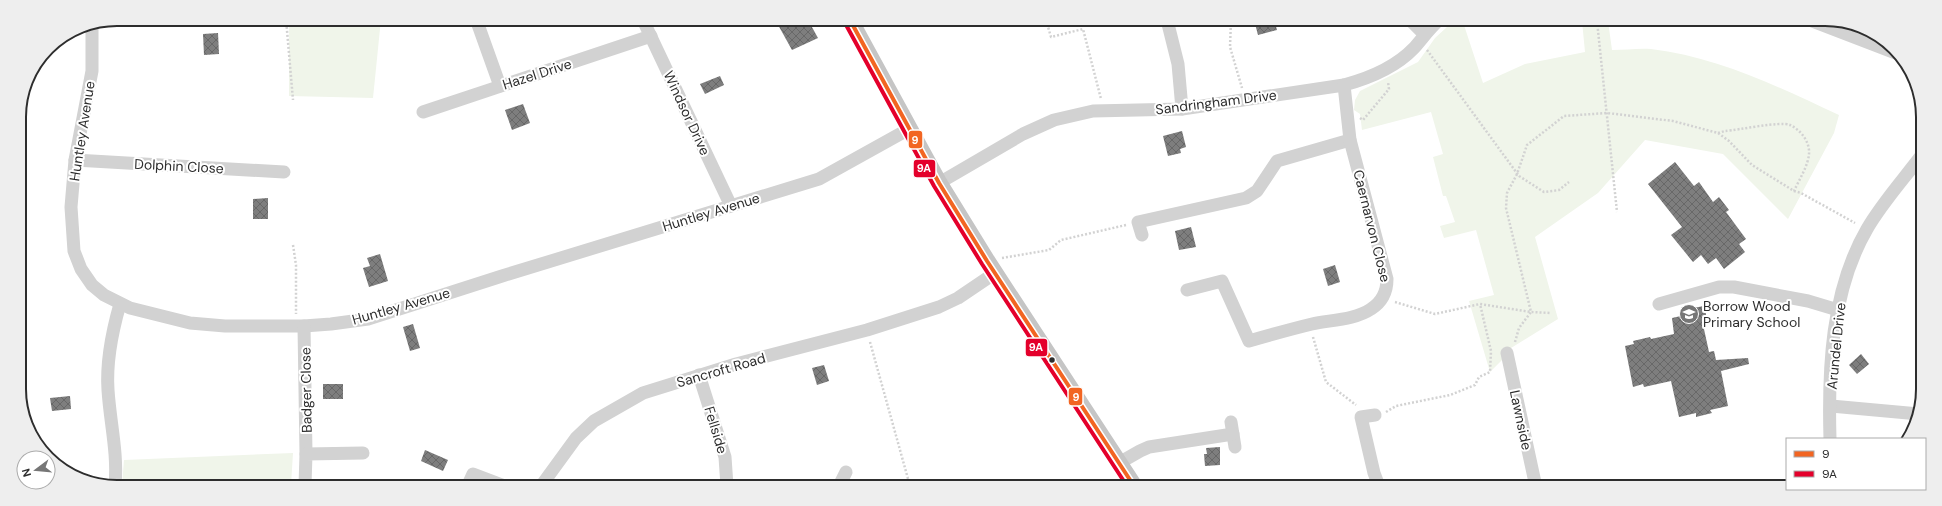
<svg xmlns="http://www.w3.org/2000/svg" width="1942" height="506" viewBox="0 0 1942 506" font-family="'DM Sans',sans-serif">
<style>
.park{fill:#f0f5ea}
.building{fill:url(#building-cross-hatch)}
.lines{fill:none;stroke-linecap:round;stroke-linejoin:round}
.path{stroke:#d2d2d2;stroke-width:2.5;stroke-dasharray:2 2;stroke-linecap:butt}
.minor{stroke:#d2d2d2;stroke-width:13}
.major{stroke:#c5c5c5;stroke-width:17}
.bus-1-casing{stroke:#fff;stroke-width:7}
.bus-2-casing{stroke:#fff;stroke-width:7}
.bus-1{stroke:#f26522;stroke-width:4}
.bus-2{stroke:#e4002b;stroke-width:4}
.bus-dot{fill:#2d2d2d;stroke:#fff;stroke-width:1.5}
.labels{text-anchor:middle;stroke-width:4;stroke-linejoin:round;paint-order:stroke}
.street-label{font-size:14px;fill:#2d2d2d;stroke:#fff}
.poi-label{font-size:14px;fill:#2d2d2d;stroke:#fff;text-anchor:start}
.rim{fill:none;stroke:#2d2d2d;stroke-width:2}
.line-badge{stroke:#fff;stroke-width:1.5}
.badge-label{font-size:11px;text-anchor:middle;font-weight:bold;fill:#fff}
</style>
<defs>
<pattern id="building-cross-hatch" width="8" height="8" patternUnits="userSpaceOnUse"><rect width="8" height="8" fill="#7e7e7e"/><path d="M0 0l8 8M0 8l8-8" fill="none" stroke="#686868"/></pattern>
</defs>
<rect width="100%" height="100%" fill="#fff"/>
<g class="park">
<polygon points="289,19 381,19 373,98 289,96"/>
<path d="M1582,21H1608L1612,50C1625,50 1639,48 1651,49C1718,57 1779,87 1839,115L1834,133L1788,219L1723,154L1645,140L1598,193L1535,237L1558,319L1511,348L1502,360L1490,372L1469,301L1494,295L1476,230L1444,238L1440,226L1455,222L1446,196H1443L1433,157L1443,154L1431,112L1362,130L1360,114L1354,110L1355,100L1360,91L1418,62L1435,38L1447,27L1463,22L1483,83L1525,64L1585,52Z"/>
<polygon points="293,453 291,485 122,485 124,460"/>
</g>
<g class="building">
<polygon points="784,20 808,20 818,38 792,50 777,23"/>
<polygon points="1254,20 1274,20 1277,30 1258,35"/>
<polygon points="218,33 219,54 204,55 203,34"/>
<polygon points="720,76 724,85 705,94 700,84"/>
<polygon points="523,104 530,123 512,130 505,110"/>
<polygon points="1182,131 1186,147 1180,149 1181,153 1168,156 1163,136"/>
<polygon points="1675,162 1694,186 1699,182 1713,202 1719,197 1729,210 1726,212 1746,239 1739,244 1745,252 1724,269 1716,258 1708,264 1701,255 1693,262 1671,235 1682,227 1648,184"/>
<polygon points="268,198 268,219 253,219 253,199"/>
<polygon points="1191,227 1196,247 1179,250 1175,231"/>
<polygon points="380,254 388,281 369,287 363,268 370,266 367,258"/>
<polygon points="1335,265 1340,282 1328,286 1323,269"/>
<polygon points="1704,306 1707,319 1702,320 1709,352 1714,351 1716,360 1748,358 1749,364 1721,371 1728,406 1710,410 1712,413 1696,417 1696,413 1679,417 1671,381 1644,387 1643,384 1633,387 1625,346 1634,344 1633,341 1650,337 1651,339 1674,334 1672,318 1694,313 1693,308"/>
<polygon points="413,324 420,348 410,351 403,327"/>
<polygon points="1861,354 1869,364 1857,374 1849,365"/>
<polygon points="824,365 829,381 817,385 812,368"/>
<rect x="323" y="384" width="20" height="15"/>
<polygon points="70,396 71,409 52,411 50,398"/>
<polygon points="1220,447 1220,465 1205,466 1204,454 1207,454 1206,448"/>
<polygon points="425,450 448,460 443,471 421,461"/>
</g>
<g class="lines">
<g class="path">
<polyline points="286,19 293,100"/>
<polyline points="1046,20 1051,37 1083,29 1101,99"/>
<polyline points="1231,20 1230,47 1242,88"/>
<polyline points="1597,21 1617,212"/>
<polyline points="1427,50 1519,176 1544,192 1559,190 1569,182"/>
<polyline points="1360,118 1363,120 1389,89 1388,82"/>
<path d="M1718,133L1725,131C1739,130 1780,121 1790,125C1801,130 1810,142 1809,154C1808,166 1799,180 1794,191"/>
<polyline points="293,245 296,265 296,314"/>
<polyline points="1002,258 1049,250 1061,240 1126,225"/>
<polyline points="1395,302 1435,314 1480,304 1531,312 1551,313"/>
<polyline points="1313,337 1326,382 1356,405"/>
<polyline points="870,342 910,486"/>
<polyline points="1515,342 1519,328 1531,312 1506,208 1507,193 1517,174 1527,145 1564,116 1607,113 1673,121 1718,133 1729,141 1752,165 1794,191 1801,193 1855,223"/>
<polyline points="1386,412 1396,406 1450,395 1475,385 1479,377 1490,372 1491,351 1480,304"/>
</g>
<g class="minor">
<polyline points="476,19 500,86"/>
<polyline points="643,20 731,206"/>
<polyline points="1167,20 1178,64 1182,109"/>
<polyline points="1410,20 1424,34"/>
<polyline points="1812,21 1898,54"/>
<polyline points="92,24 92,71 75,160 71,207 74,251 81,269 92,285 104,295 130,308 190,323 225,326 304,326 331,324 368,319 502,276 819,179 909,129"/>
<polyline points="423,112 651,36"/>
<polyline points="75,160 284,172"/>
<path d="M939,183L1023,134L1054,120L1093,111L1182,109L1344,85C1370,78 1395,68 1414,48C1422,39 1429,29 1439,20"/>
<polyline points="1142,235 1138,222 1246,198 1257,191 1277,161 1350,140"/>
<path d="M1187,290L1222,281L1249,341C1270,335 1291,329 1312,324C1330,320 1355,320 1371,309C1382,302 1387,292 1387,279L1350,140L1344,85"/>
<polyline points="1659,304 1719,287 1734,287 1808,301 1838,310"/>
<polyline points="304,326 306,454"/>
<polyline points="1507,353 1536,487"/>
<polyline points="699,375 725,457 727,486"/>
<polyline points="1831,406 1919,414"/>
<polyline points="1375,415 1361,417 1374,473 1379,486"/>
<polyline points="1231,422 1235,447"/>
<path d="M1830,439C1828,369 1831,291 1867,229C1882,203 1903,180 1921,156"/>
<polyline points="1119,463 1140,451 1149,447 1233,434"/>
<path d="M115,485C118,453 110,422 108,390C106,361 112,332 120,304"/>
<polyline points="305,485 306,454 363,453"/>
<polyline points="468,485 473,474 502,485"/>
<polyline points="541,486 576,438 594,421 643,393 736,364 867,330 939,307 958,298 995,273"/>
<polyline points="839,486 846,472"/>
</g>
<polyline class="major" points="850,20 939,183 987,261 1134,486"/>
<g class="bus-1-casing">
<polyline id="bus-1" points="850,20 939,183 987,261 1134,486"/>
</g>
<g class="bus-2-casing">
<polyline id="bus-2" points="845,23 934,186 982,264 1127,486"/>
</g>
<use href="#bus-1" class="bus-1"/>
<use href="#bus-2" class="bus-2"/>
</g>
<defs>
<g id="school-disc" transform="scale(1)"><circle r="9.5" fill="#767676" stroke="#fff"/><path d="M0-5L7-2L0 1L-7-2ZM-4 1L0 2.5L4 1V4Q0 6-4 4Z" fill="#fff"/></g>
</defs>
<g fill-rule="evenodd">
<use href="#school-disc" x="1689" y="314"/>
</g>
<circle class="bus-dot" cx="1052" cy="360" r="3.5"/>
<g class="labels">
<g class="street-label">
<text transform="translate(537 74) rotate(-18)" y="5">Hazel Drive</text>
<text transform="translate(1216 102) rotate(-7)" y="5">Sandringham Drive</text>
<text transform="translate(687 113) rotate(65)" y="5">Windsor Drive</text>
<text transform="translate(82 131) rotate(-81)" y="5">Huntley Avenue</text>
<text transform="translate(179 166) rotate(3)" y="5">Dolphin Close</text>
<text transform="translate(711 212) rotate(-17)" y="5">Huntley Avenue</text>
<text transform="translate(1372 226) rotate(76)" y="5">Caernarvon Close</text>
<text transform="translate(401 306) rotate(-16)" y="5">Huntley Avenue</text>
<text transform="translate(1836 346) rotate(-84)" y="5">Arundel Drive</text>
<text transform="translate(721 370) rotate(-16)" y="5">Sancroft Road</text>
<text transform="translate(306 390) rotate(-91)" y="5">Badger Close</text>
<text transform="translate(1521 420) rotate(78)" y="5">Lawnside</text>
<text transform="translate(716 430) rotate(73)" y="5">Fellside</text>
</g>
<g class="poi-label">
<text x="1703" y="311">Borrow Wood<tspan x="1703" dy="16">Primary School</tspan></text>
</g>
</g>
<path d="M0 0H1942V506H0ZM117 26H1825A91 91 0 0 1 1916 117V389A91 91 0 0 1 1825 480H117A91 91 0 0 1 26 389V117A91 91 0 0 1 117 26Z" fill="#eee" fill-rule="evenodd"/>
<path class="rim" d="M117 26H1825A91 91 0 0 1 1916 117V389A91 91 0 0 1 1825 480H117A91 91 0 0 1 26 389V117A91 91 0 0 1 117 26Z"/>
<g class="line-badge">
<rect x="908" y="130" width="15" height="19" rx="4" fill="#f26522"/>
<rect x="913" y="159" width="23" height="19" rx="4" fill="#e4002b"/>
<rect x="1025" y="338" width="23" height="19" rx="4" fill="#e4002b"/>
<rect x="1068" y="387" width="15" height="19" rx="4" fill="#f26522"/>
</g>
<g class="badge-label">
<text x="915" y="144">9</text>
<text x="924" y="172">9A</text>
<text x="1036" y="351">9A</text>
<text x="1076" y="401">9</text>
</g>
<rect x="1786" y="438" width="140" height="52" fill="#ffffff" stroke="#ababab"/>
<rect x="1794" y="451" width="20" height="6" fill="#f26522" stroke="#ababab"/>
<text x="1822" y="458" font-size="12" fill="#2d2d2d">9</text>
<rect x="1794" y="471" width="20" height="6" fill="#e4002b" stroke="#ababab"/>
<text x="1822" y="478" font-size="12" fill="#2d2d2d">9A</text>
<g transform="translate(36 470) rotate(254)"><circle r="19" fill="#ffffff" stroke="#ababab"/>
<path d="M0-3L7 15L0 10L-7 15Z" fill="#767676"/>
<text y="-6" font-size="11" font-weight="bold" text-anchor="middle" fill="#2d2d2d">N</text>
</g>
</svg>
